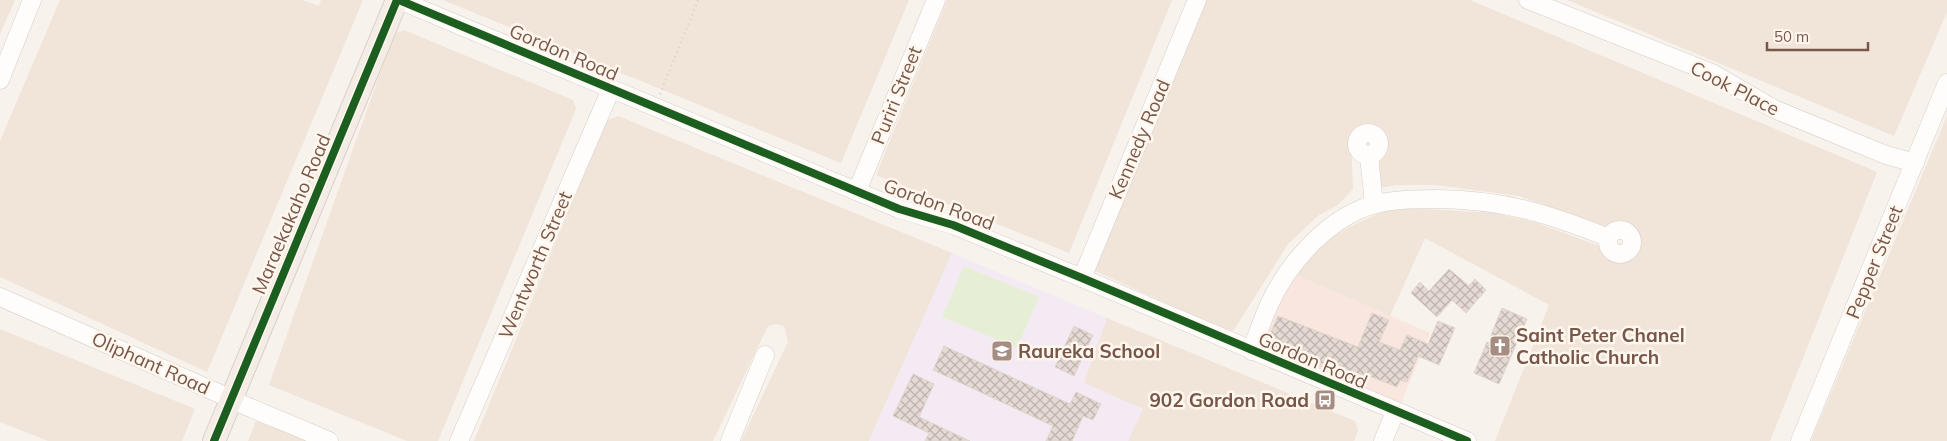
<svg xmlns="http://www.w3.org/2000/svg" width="1947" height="441" viewBox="0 0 1947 441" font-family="Mulish,sans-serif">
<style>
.residential{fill:#f1e4d9}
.commercial{fill:#f8e6df}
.education{fill:#f4eaf4}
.garden{fill:#e6efd6}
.building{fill:url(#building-cross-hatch);stroke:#e1d5ce}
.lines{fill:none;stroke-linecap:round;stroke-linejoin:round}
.minor-casing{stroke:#d6cec8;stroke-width:19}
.major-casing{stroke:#dacfc9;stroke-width:24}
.path{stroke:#dbd1ce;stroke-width:2.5;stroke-dasharray:1 4;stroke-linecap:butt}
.minor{stroke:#fefdfc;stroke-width:18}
.major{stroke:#f3ede5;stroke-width:22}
.cycleway-casing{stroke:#fff7ee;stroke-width:11}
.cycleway{stroke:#1b5e20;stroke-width:8}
.labels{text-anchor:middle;stroke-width:5;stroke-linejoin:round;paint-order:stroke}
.street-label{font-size:19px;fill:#78574a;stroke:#fff7ee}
.poi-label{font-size:19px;font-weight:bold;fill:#78574a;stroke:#fff7ee;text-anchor:start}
</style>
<defs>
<pattern id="building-cross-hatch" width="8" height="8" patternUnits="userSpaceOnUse" patternTransform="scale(1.25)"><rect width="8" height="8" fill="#e4dad3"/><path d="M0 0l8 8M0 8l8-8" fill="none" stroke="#beb4ad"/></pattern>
</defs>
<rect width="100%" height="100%" fill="#f8f2ec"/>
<g class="residential">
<polygon points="0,0 15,0 0,34"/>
<polygon points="60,0 302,0 319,6 321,0 363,0 207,372 0,277 0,141"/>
<polygon points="443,0 909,0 841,163"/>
<polygon points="947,0 1172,0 1069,253 876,175"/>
<polygon points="1205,0 1470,0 1877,172 1770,441 1495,441 1549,305 1425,238 1390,316 1296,275 1304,263 1328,240 1349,227 1382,212 1407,208 1494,213 1534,222 1616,252 1623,251 1630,243 1627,234 1519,196 1435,185 1396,185 1375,189 1375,155 1372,143 1368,138 1358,136 1351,141 1353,189 1338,205 1319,215 1288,244 1234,330 1227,331 1093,270"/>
<polygon points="1567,0 1947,0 1947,12 1894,136"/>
<polygon points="404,30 573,100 576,109 438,441 407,441 269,385 394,34"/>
<polygon points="618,116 952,253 869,441 741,441 788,342 784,326 776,324 768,326 713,441 474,441 606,121"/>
<polygon points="1947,116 1947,441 1811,441"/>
<polygon points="1107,318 1355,421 1358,430 1354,441 1128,441 1142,409 1083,383"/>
<polygon points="0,329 195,409 182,441 48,441 0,422"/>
<polygon points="256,421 308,441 248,441"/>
</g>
<polygon class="commercial" points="1296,275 1430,333 1401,403 1265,346 1262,336 1278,301"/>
<polygon class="education" points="952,253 1107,318 1084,383 1143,409 1128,441 869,441"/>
<polygon class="garden" points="964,266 1039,297 1017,348 942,317"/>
<g class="building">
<polygon points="1449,269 1469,286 1475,279 1486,290 1466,313 1452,300 1437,317 1411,293 1420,282 1429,291"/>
<polygon points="1502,308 1527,319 1499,384 1474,373 1487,342 1510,352 1491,335"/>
<polygon points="1372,313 1389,320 1379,342 1400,350 1407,335 1428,344 1438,321 1455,328 1439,365 1418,356 1407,382 1400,380 1397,387 1367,375 1363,385 1266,343 1278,316 1358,347"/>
<polygon points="1074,326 1093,335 1074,376 1055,367"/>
<polygon points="944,346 1070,404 1076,392 1101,404 1093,420 1083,416 1072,441 1046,441 1053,426 933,370"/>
<polygon points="913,374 934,384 919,417 970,441 925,441 929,433 893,416"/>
</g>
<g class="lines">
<g class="minor-casing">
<g id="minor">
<polyline points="399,0 899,209 953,225 1082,278 1467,441"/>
<polyline points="1528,0 1712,73 1774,109 1886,155 1915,163"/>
<polyline points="0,80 32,0"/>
<circle cx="1368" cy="144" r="11"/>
<polyline points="1369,156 1374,204"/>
<polyline points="857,191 936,0"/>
<circle cx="1620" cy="242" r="12"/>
<polyline points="1082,278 1197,0"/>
<path d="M0,297L218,393C254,411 292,424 329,441"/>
<path d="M1251,351C1257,336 1262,320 1269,305C1288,263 1329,216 1376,204C1397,199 1419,199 1440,199C1504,200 1550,214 1609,238"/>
<polyline points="459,441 611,89"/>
<polyline points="730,441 765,355"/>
<polyline points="1383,441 1395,412"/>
<polyline points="1800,441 1947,83"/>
</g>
</g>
<g class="major-casing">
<polyline id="major" points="214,441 397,0"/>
</g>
<polyline class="path" points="660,94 698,0"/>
<use href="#minor" class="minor"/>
<use href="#major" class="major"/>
<g class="cycleway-casing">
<g id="cycleway">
<polyline points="399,0 899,209 953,225 1082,278 1467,441"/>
<polyline points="214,441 397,0"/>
</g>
</g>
<use href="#cycleway" class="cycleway"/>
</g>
<defs>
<g id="church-square" transform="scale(1.125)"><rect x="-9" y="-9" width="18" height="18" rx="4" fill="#a58d83" stroke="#fff7ee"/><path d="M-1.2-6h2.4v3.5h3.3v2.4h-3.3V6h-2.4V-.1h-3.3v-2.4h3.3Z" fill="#fff"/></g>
<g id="school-square" transform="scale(1.125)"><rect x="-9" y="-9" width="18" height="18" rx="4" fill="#a58d83" stroke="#fff7ee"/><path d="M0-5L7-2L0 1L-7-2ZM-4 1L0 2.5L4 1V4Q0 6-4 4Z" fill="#fff"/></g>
<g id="bus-square" transform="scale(1.125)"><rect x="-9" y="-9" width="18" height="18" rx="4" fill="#a58d83" stroke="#fff7ee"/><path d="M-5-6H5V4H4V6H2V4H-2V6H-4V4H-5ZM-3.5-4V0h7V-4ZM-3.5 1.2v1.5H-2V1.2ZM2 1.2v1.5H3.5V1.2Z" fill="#fff"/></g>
</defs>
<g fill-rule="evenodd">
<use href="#church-square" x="1500" y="346"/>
<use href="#school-square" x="1002" y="351"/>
<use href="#bus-square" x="1325" y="400"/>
</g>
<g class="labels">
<g class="street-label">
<text transform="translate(564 52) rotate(23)" y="7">Gordon Road</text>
<text transform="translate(1735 88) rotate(27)" y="7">Cook Place</text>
<text transform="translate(896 95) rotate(-68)" y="7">Puriri Street</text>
<text transform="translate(1139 139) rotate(-67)" y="7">Kennedy Road</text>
<text transform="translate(939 204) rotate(20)" y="7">Gordon Road</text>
<text transform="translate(291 214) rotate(-67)" y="7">Maraekakaho Road</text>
<text transform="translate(1874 262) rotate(-68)" y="7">Pepper Street</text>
<text transform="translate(535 265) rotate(-67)" y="7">Wentworth Street</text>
<text transform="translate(1313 360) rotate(23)" y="7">Gordon Road</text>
<text transform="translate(151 363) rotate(24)" y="7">Oliphant Road</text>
</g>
<g class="poi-label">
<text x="1516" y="342">Saint Peter Chanel<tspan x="1516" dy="22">Catholic Church</tspan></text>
<text x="1018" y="358">Raureka School</text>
<text x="1309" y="407" text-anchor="end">902 Gordon Road</text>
</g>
</g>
<path d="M1767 42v8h101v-8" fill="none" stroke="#78574a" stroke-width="2.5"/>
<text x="1774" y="42" font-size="15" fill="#78574a" stroke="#fff7ee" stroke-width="4" paint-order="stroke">50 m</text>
</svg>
